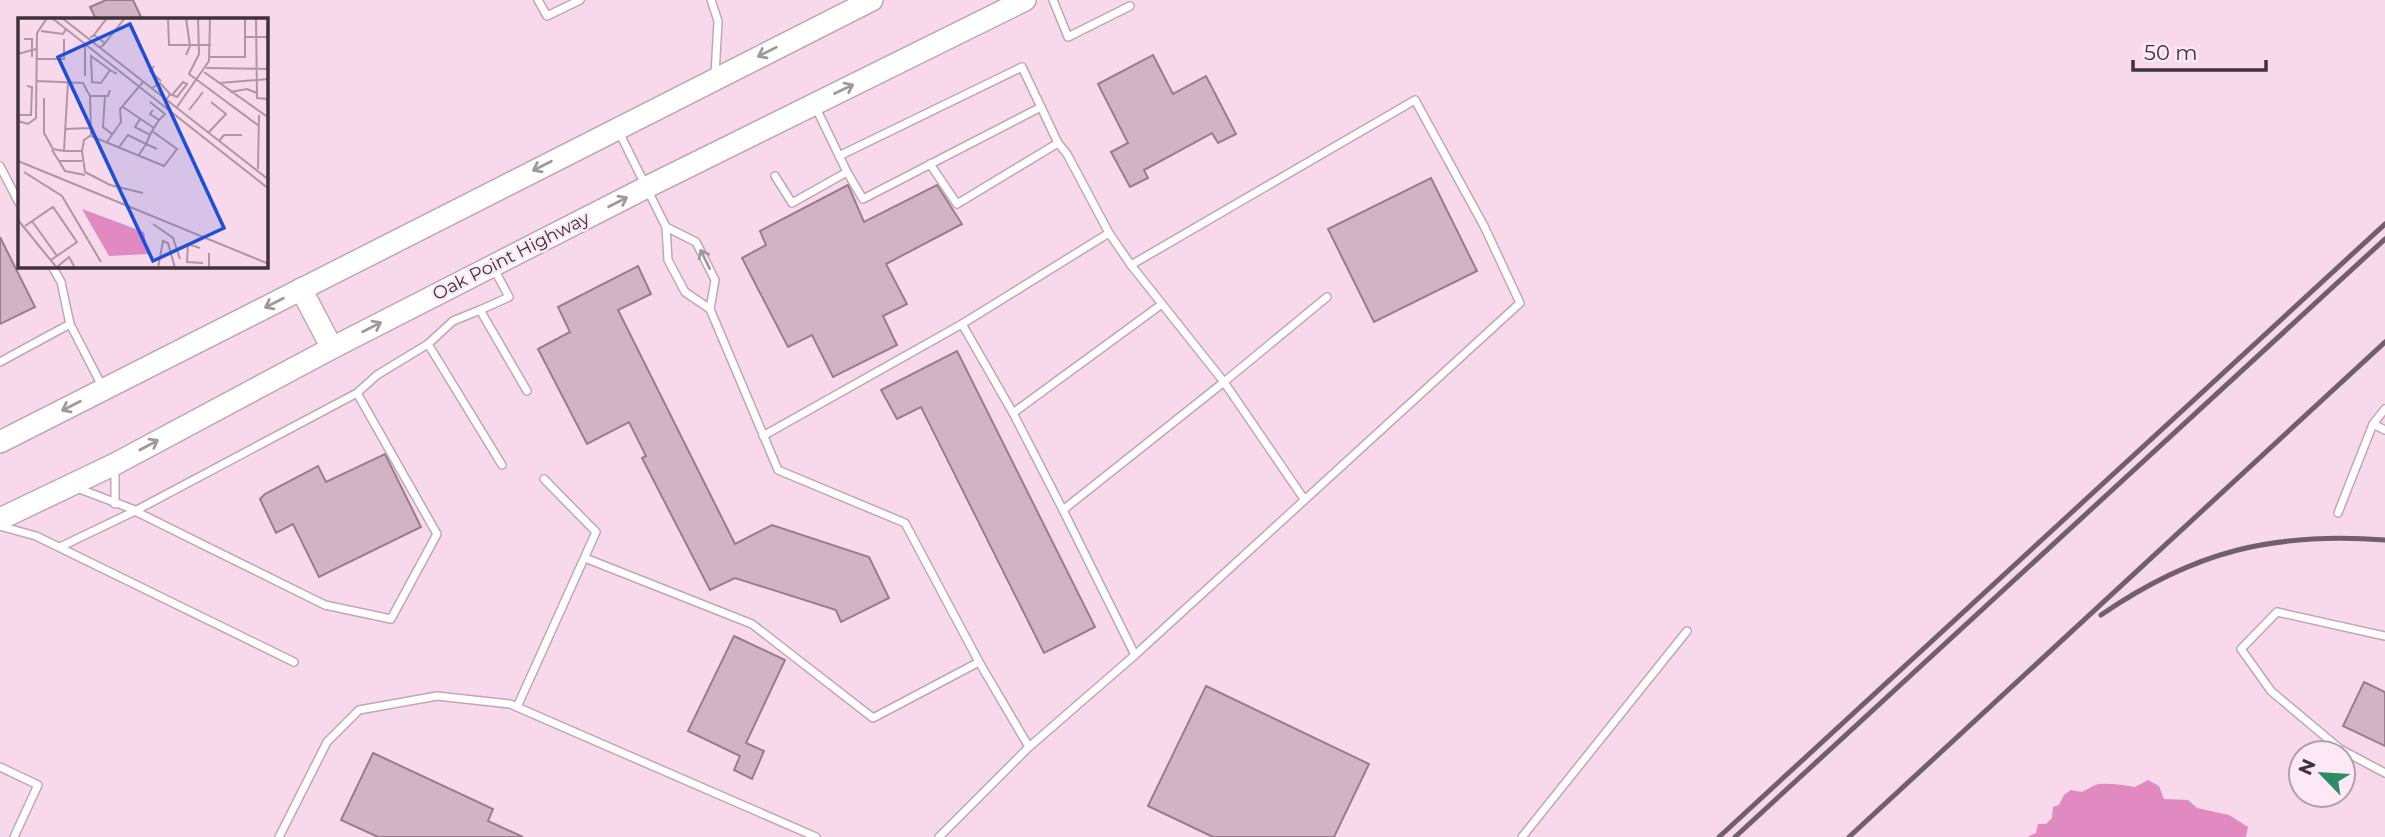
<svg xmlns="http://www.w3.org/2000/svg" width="2385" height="837" viewBox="0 0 2385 837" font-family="Montserrat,sans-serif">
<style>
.water{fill:#e08ac1}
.building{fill:#d2b3c5;stroke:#997c8d;stroke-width:2}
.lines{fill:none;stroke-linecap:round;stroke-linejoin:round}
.service-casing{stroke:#c4a5b8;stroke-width:10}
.primary-casing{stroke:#c4a5b8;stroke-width:24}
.service{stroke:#fff;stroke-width:7}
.primary{stroke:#fff;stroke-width:21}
.rail{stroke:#71606a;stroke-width:5}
.oneway{stroke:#9f999c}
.labels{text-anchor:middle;stroke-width:5;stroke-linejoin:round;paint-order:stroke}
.street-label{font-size:18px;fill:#3f333a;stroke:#fde9f5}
.inset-road{fill:none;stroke:#ae96a4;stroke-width:2}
.view{fill:#1d4ed8;fill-opacity:0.15;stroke:#1d4ed8;stroke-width:3.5}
.inset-edge{fill:none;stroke:#3f333a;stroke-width:3.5}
</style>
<rect width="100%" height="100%" fill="#f8d8eb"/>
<path class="water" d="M2148,780L2159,786L2164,799L2188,800L2197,808L2229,815L2248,827L2246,837H2027L2036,833L2038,824H2046L2052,818L2053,807L2059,805L2064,795L2071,790L2082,792C2087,790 2093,785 2099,784C2112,783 2122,785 2135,787Z"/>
<g class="building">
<polygon points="106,0 133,0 142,19 96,19 90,7"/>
<polygon points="1153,55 1173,94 1206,76 1236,134 1218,143 1212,133 1144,170 1148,178 1130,187 1111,152 1128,143 1098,84"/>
<polygon points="1431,178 1477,271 1374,322 1328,229"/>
<polygon points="848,185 864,222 937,185 962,224 886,264 907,304 883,316 897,345 833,377 812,335 788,347 742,258 766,245 760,231"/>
<polygon points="0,237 35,307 0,324"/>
<polygon points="638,266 651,294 618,310 735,544 772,525 869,557 889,598 841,622 836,610 735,578 710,590 642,458 646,456 629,422 587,444 538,349 570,332 558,307"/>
<polygon points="957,351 1095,627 1044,653 921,407 897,419 881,390"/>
<polygon points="385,454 421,527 319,577 293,524 276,533 260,499 265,494 318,466 326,482"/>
<polygon points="734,636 785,660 746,743 764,751 752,779 734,770 740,756 688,731"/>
<polygon points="2364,682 2385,692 2385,746 2343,726"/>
<polygon points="1206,686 1369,764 1334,837 1213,837 1148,806"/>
<polygon points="373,753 493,809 488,821 523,837 378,837 341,820"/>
</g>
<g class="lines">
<g class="service-casing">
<g id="service">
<polyline points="538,0 547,16 580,0"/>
<polyline points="711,0 718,21 715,75"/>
<polyline points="1053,0 1068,37 1130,6"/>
<polyline points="619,132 666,227 668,260 685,292 710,309 778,470 905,523 979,662 1029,747"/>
<polyline points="839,156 1022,67 1058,143 957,204 930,164"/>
<polyline points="0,166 19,203"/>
<polyline points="847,172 863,199 1041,107"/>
<polyline points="775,176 792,203 847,172 815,106"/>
<polyline points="666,227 696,242 715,280 710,309"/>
<polyline points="52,266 61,282 70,324"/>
<polyline points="493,267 509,297 480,310 527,391"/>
<polyline points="1162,304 1224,382 1327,297"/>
<polyline points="480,310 453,321 428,344 502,465"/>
<polyline points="962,324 1013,413 1162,304 1131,265"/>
<polyline points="0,362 70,324 102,386"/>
<polyline points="357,393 135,511 325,605 391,619 437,534 357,393 377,375 428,344"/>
<polyline points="2385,409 2373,424 2385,430"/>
<polyline points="1013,413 1063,510"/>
<polyline points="763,436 962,324 1109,233"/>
<polyline points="115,466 115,504"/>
<polyline points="77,488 135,510"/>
<polyline points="2338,513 2373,424"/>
<polyline points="0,526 36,536 294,662"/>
<polyline points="60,547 135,511"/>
<polyline points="585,558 752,624 873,718 979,662"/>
<polyline points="2385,636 2277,612 2241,649 2271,691 2340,749 2385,773"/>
<polyline points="1135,655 1063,510 1224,382 1304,499"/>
<polyline points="517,707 596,532 544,479"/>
<polyline points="0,767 38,785 14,837"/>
<polyline points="279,837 327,742 359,710 437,696 510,704 816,837"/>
<polyline points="939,837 1029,747 1135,655 1520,303 1484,226 1415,100 1131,265 1109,233 1067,154 1058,143"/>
<polyline points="1522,837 1687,631"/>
</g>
</g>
<g class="primary-casing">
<g id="primary">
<polyline points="301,289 332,348"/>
<polyline points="0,442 872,0"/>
<polyline points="0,519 115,464 332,348 645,188 1025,0"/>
</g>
</g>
<use href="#service" class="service"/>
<use href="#primary" class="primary"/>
<g class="rail">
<path d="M2101,615C2194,551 2273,532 2385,540"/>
<polyline points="1719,837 2385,224"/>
<polyline points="1735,837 2385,239"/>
<polyline points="1849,837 2385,342"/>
</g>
</g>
<defs><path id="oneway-shaft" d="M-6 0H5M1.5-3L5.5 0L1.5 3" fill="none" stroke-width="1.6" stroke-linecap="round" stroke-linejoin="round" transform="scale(1.75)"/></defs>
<g class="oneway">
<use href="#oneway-shaft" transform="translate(767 52) rotate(153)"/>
<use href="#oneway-shaft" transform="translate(844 89) rotate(-26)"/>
<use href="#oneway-shaft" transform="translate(542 166) rotate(153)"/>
<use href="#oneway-shaft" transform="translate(618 202) rotate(-27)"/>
<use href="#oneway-shaft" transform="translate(705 259) rotate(-116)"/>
<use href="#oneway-shaft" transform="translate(274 303) rotate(153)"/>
<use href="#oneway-shaft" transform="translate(372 327) rotate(-27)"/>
<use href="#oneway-shaft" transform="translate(71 406) rotate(153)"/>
<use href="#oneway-shaft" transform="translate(149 445) rotate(-28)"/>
</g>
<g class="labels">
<g class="street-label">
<text transform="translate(511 256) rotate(-27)" y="6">Oak Point Highway</text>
</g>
</g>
<g transform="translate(18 18)">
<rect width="250" height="250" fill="#f8d8eb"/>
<path d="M64,191L126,214L130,236L91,238Z" fill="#e08ac1"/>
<path class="inset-road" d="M34,0L251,171M44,0L251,162M150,0L151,27H193M168,0L172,28L168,37M180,0L181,36L171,56L241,108M238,0L239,80L251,81M23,13L45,16L48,11M76,17L89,0M227,19H251M72,20L76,17L87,25L82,30M6,21H14V32L19,31M87,25L107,0M67,26V58M0,36L14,32V39M192,39H227V0M19,41H46V21M136,48L132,53L143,63M188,50L251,51M92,52L73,38L74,64L83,65L92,52L99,56M186,54L251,100M19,63L65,65L72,78L73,117L66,122L64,133L67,154L92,167L125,175M50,63L46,133H64M201,65L251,61M134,70L142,65L152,76M212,74L229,71L239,75M72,78H90L92,72M87,78L85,109L94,116M26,80V115L35,131L46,133M148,82L152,76L159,79L169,66L165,64L155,76M132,84L147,96L141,102L132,96L135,92M105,89L136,110M159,89L191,43L192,0M171,92L185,74M0,97H13L14,69L9,68M122,101L117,109L132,117L134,113M0,103L10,106L18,100L19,15L29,0M48,111L73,110M190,115L208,96L193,84M132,117L128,126L139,131M73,118L146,148L159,131L134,113L141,102M201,123L206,117H224M89,124L103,104L102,91L125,64M101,129L110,117L128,126L121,137M34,132L41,143H64M0,143L251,246M41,143L47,153L67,157M240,151L241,97M6,154L44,178L83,244M0,202L39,250M14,203L39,238M135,206L155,220L162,241M7,208L35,189L59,224L33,242M182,230L170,226L169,244L185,245M191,235V250H200M39,249L51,239L57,250M156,249L140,250L145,223L150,225L157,250"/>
<path class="view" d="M112,6L206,210L135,243L40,39Z"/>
<rect width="250" height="250" class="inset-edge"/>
</g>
<g transform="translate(2322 774) rotate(295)"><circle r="33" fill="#fde9f5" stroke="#b1a0aa" stroke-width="2"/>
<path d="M0-5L12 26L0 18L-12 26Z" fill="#2d8c65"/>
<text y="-10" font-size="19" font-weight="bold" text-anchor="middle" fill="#3f333a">N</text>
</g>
<path d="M2133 60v10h133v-10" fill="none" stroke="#3f333a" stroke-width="3.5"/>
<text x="2144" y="60" font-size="21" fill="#3f333a" stroke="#fde9f5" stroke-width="5" paint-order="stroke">50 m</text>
</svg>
